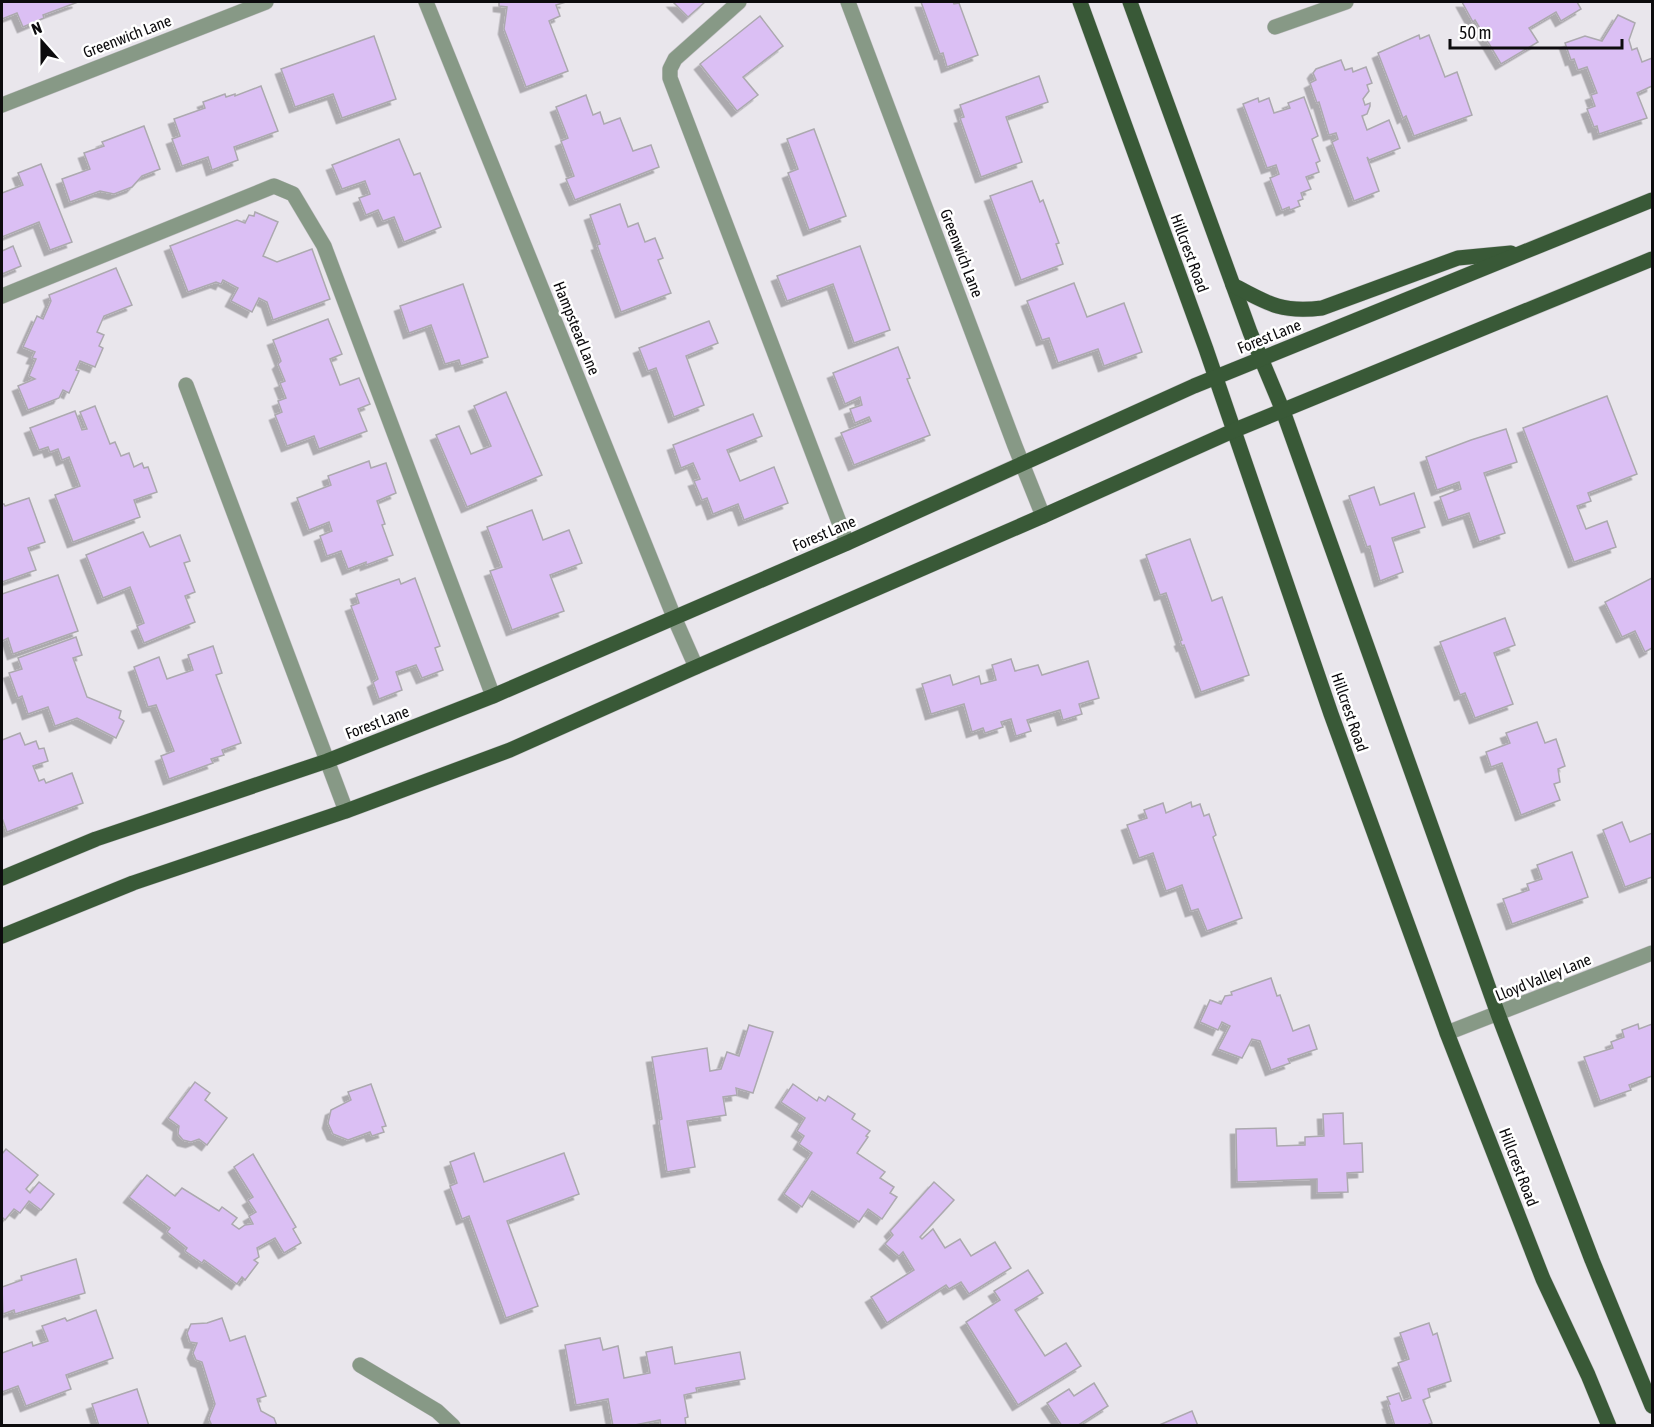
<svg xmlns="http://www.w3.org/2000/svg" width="1654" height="1427" viewBox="0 0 1654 1427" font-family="'Asap Condensed',sans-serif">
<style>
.building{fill:#dbbff4;stroke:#aca9af;stroke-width:1.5;filter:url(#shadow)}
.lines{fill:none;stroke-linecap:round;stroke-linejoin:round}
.minor-casing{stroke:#c6c3c8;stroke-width:16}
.major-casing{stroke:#c6c3c8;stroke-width:16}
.minor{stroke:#879986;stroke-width:15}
.major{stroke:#395937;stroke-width:15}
.labels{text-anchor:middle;stroke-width:5;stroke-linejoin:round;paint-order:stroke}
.street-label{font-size:16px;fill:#0c0b0d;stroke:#fff}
</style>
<defs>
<filter id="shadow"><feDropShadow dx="-5.5" dy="5.5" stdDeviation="0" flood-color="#0004"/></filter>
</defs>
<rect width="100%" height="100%" fill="#e9e6ec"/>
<g class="building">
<polygon points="2,2 78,2 43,15 44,18 23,27 17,13 2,19"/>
<polygon points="499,2 566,2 556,5 560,16 549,21 568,71 526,87 504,29 507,7 499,6"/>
<polygon points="673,2 705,2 688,17"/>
<polygon points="921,2 953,2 954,4 959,3 978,55 947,67 943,53 940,54"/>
<polygon points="1462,2 1577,2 1581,9 1561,21 1556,12 1529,28 1538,42 1501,64 1475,20 1473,22"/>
<polygon points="1618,15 1635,23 1629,40 1632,50 1637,48 1642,62 1652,58 1652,86 1637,93 1647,118 1599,134 1597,126 1594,127 1587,109 1595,106 1591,95 1597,93 1587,67 1578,70 1574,59 1571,60 1565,43 1585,36 1602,41"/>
<polygon points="760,16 783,46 743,77 758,95 737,111 700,64"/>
<polygon points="1419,35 1420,39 1429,35 1445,77 1457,72 1472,115 1414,136 1406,116 1403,118 1378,53"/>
<polygon points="374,36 396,99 342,118 333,94 295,107 281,69"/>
<polygon points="1341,60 1345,70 1352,68 1353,72 1366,67 1372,83 1367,85 1369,91 1363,99 1365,105 1370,103 1370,106 1367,114 1362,116 1367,130 1389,120 1400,148 1369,160 1367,157 1379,191 1354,201 1332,142 1338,139 1336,133 1329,135 1319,102 1317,103 1310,83 1316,80 1313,73 1316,69"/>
<polygon points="1039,76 1048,102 1006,117 1022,162 981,177 960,118 964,117 960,105"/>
<polygon points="261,86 278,131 234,147 238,160 212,170 208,157 182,166 172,139 180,136 174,119 205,108 203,102 225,94 226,97 235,94 235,96"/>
<polygon points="586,95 593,115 600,112 604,124 620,118 633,151 651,145 659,167 575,200 566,179 574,176 561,141 568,138 556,107"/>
<polygon points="1304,97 1318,136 1312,139 1320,161 1316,163 1319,172 1306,177 1311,189 1301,193 1303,199 1298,201 1300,206 1290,210 1289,207 1282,210 1270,178 1279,174 1276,165 1267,168 1243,104 1258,98 1259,102 1269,98 1274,113 1290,108 1288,103"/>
<polygon points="144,126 160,169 142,176 132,187 114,194 100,191 70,202 62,179 90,169 84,153 104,146 102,142"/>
<polygon points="814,129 846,216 809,230 788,173 798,169 787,139"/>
<polygon points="399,139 414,175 420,173 441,227 404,242 394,217 383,221 378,210 366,215 359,198 370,194 365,181 342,189 332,165"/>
<polygon points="41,164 72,242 50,250 39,222 2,237 2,193 23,185 18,173"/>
<polygon points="1032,181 1040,202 1043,200 1059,243 1056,244 1063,264 1021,280 990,196"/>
<polygon points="620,204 628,227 638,223 645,242 655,238 663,258 658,260 671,293 621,312 597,245 600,244 590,215"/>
<polygon points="255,212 278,222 263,256 277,262 312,249 330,299 273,320 267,302 259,298 252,312 231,301 238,288 223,280 221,284 216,282 188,292 170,246 237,220 245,223 249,215 254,216"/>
<polygon points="13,246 21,266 2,274 2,251"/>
<polygon points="860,246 890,330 854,343 833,284 787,301 777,276"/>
<polygon points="116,268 132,305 104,316 97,332 104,335 99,346 103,348 95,367 80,361 76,370 79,371 69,393 63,390 59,398 28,410 18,386 35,379 29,376 36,359 32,358 35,352 23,347 37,316 43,319 51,301 49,295"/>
<polygon points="1074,283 1087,317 1124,303 1142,352 1104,366 1098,349 1058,363 1049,338 1042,340 1027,301"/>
<polygon points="463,284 488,357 461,366 459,360 445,364 431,325 409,333 400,306"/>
<polygon points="328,319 342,354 330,359 340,385 359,378 370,404 358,409 367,431 319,449 314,436 287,446 275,415 282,412 278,401 286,398 280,383 285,381 278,364 281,361 273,340"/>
<polygon points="709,321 718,343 686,356 704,405 674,417 656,368 648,371 639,348"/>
<polygon points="898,347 910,378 907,379 930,435 854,465 841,433 871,421 869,417 855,423 850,409 862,405 860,397 845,404 833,373"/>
<polygon points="506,392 542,475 467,507 436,435 459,426 471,454 491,446 474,406"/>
<polygon points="1607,396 1637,474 1588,493 1591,501 1577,506 1586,529 1607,521 1616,547 1574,562 1523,428"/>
<polygon points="95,406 110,444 115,442 121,456 129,453 134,467 142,463 144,468 148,467 157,492 134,500 140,517 73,542 55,495 80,486 69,457 62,460 58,449 50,452 48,447 39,450 30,428 75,411 82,430 87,429 80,412"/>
<polygon points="753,414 762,436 727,450 740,481 774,467 788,503 744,520 738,504 713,514 707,498 702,500 694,481 700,479 693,463 681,468 673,445"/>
<polygon points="1506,429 1517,462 1484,473 1505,533 1479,542 1469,513 1448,520 1440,497 1461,489 1459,482 1437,490 1426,457 1471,440"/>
<polygon points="369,461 371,468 386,463 396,493 377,501 385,524 382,525 393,555 366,565 366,562 348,569 341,551 327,556 320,536 332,531 329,522 309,530 297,498 331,485 328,476"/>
<polygon points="1374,487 1380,505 1414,493 1425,527 1392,538 1403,572 1380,581 1370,546 1367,547 1349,496"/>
<polygon points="29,498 45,542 28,548 36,570 2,582 2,504 4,504 5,506"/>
<polygon points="532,510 543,540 569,530 582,563 550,575 564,611 512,630 490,571 502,567 487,527"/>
<polygon points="143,532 150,547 180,535 190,561 184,563 195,592 185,596 195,622 144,643 137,626 144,623 130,587 103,598 86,555"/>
<polygon points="1190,539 1212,601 1222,597 1249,675 1201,692 1184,645 1182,646 1180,641 1182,640 1166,593 1160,595 1146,555"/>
<polygon points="58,575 78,631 13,654 8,638 2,641 2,594"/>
<polygon points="415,578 440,646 435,648 443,670 422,678 416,665 396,672 402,690 379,699 373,682 378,679 351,606 359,603 356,594 399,579 401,584"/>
<polygon points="1652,578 1652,648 1645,652 1635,631 1622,637 1605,602"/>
<polygon points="1505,618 1515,645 1494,653 1513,704 1475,718 1465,693 1460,695 1440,642"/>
<polygon points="76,637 82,655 73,658 87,697 121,711 119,718 124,721 116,738 77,718 55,726 48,707 28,714 22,696 18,698 9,673 22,669 18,658"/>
<polygon points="213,646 222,673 216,675 241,743 222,750 224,755 211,759 213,763 169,779 161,756 174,751 156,705 148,707 134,667 159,657 167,679 193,670 188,655"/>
<polygon points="1011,659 1015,671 1038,665 1042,675 1088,661 1099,698 1079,704 1082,714 1063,720 1060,710 1027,720 1031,731 1016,736 1011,719 1001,722 1003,727 985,733 983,728 972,732 964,704 931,714 922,684 950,675 953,685 979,676 981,684 996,680 992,665"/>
<polygon points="1537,722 1545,743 1556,739 1565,766 1558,769 1560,782 1554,784 1560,800 1521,815 1502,763 1491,767 1486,752 1510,743 1506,733"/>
<polygon points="20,733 25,745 36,741 39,749 44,748 48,761 33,766 39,781 44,779 46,783 72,773 83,803 7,832 2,818 2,740"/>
<polygon points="1191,802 1192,807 1200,804 1204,816 1209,814 1216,835 1213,837 1242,918 1207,931 1198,909 1191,911 1182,885 1166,891 1153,853 1139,858 1127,825 1147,818 1144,810 1163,803 1166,813"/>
<polygon points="1622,822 1630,842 1652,833 1652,877 1625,887 1603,830"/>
<polygon points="1572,852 1588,897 1512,924 1503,899 1529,890 1527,884 1542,879 1537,865"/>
<polygon points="1271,978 1277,996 1280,995 1293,1031 1309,1025 1317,1049 1288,1059 1290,1063 1271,1070 1260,1041 1252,1039 1242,1058 1218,1049 1230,1026 1222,1022 1218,1030 1200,1022 1210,1000 1221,1004 1225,996 1232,995 1231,992"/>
<polygon points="1638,1024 1639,1029 1652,1024 1652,1076 1629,1085 1631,1090 1600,1101 1584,1057 1613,1048 1611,1042 1624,1037 1622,1030"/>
<polygon points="749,1025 773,1032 753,1093 736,1088 737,1095 723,1097 726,1115 687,1121 695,1167 667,1172 659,1120 662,1119 652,1057 707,1048 710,1071 721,1069 727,1052 739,1056"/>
<polygon points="195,1082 210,1093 205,1100 227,1118 207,1145 199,1139 191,1142 183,1140 178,1134 179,1126 168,1118"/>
<polygon points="371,1084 386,1126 382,1127 384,1132 372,1136 370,1132 348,1140 333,1134 328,1123 331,1110 351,1100 348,1092"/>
<polygon points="793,1084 817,1101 819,1097 825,1101 828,1096 855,1114 852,1119 870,1131 866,1136 868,1137 857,1153 885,1172 880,1178 894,1187 890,1193 897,1197 882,1219 868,1209 859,1222 812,1191 802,1207 784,1194 812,1153 799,1144 804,1136 797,1131 805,1118 781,1102"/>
<polygon points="1343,1113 1344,1144 1362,1143 1363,1172 1347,1173 1348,1192 1317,1193 1317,1179 1237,1182 1236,1129 1276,1128 1277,1146 1305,1145 1305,1137 1324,1136 1323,1114"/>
<polygon points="6,1149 38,1175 26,1189 30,1193 39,1182 54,1194 41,1210 29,1201 20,1213 14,1209 5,1220 2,1217 2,1154"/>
<polygon points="474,1153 484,1182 564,1153 579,1194 507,1221 538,1306 506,1318 469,1216 462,1219 450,1186 457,1183 450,1162"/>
<polygon points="253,1154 296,1227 293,1229 301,1243 284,1253 275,1238 257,1248 259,1257 254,1260 258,1263 245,1280 242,1277 237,1284 204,1260 202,1263 185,1251 187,1248 167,1232 170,1228 129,1197 147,1175 175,1196 182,1188 219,1211 222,1207 237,1218 232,1224 239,1229 245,1225 253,1224 249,1216 256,1212 248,1200 253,1197 234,1167"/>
<polygon points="934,1182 954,1200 920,1237 922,1239 933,1229 945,1248 960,1239 971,1256 995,1242 1011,1268 969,1294 961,1282 949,1289 946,1285 887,1323 871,1297 914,1270 903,1252 899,1256 885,1244 893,1235 890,1231"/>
<polygon points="76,1259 85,1293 15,1314 14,1310 3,1314 2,1287 22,1280 21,1276"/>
<polygon points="1028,1270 1043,1293 1015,1310 1045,1356 1066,1343 1081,1366 1018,1405 966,1322 1000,1300 994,1291"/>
<polygon points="96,1310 113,1358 66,1375 71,1389 26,1406 18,1386 2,1392 2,1353 32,1342 33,1346 48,1341 42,1326 65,1318 67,1321"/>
<polygon points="222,1318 230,1341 245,1336 266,1396 257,1399 261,1411 274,1418 277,1426 212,1426 209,1419 215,1404 202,1362 196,1360 193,1353 197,1343 190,1342 187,1333 191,1324 207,1323"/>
<polygon points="1429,1323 1433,1335 1437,1333 1451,1381 1428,1389 1430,1397 1423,1400 1432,1423 1425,1426 1395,1426 1388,1404 1390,1404 1387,1397 1399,1393 1402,1401 1411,1398 1398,1363 1409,1359 1400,1333"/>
<polygon points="600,1338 603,1350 618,1346 624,1378 650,1373 646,1352 672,1347 675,1364 740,1352 745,1379 696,1388 697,1392 684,1395 688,1417 685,1418 686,1426 661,1426 660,1420 630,1426 613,1426 608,1399 576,1405 565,1345"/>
<polygon points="1094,1383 1108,1406 1077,1426 1062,1426 1047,1403 1069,1389 1074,1396"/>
<polygon points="137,1389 149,1426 99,1426 92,1404"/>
<polygon points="1192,1411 1198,1426 1157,1426"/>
</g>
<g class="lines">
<g class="minor-casing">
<g id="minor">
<polyline points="426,2 674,617 696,667"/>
<polyline points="739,2 675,59 670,69 670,78 847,543"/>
<polyline points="848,2 1015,446 1043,516"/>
<polyline points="1275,27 1346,2"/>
<polyline points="2,105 266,2"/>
<polyline points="2,296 274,186 293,194 324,246 493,696"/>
<polyline points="186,385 346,811"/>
<polyline points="1447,1033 1652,953"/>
<polyline points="360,1365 437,1411 453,1426"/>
</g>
</g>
<g class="major-casing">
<g id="major">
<polyline points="1080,2 1206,349 1331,714 1447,1033 1543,1279 1588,1375 1609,1426"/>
<polyline points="1130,2 1250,332 1283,411 1498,1014 1592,1260 1652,1406"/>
<path d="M1233,285C1268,304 1282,313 1322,308L1458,258L1511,253"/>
<polyline points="2,878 96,839 327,761 493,696 847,543 1194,386 1652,200"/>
<polyline points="2,936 133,883 346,811 510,750 696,667 1043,516 1235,430 1652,259"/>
</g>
</g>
<use href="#minor" class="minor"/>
<use href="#major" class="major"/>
</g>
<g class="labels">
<g class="street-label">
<text transform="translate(127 36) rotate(-21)" y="6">Greenwich Lane</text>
<text transform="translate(962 253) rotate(69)" y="6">Greenwich Lane</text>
<text transform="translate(1190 253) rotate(70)" y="6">Hillcrest Road</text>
<text transform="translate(577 328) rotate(68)" y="6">Hampstead Lane</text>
<text transform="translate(1269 336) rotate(-22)" y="6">Forest Lane</text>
<text transform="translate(824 533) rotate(-23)" y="6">Forest Lane</text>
<text transform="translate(1350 712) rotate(71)" y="6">Hillcrest Road</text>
<text transform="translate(377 722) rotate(-21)" y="6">Forest Lane</text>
<text transform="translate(1543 977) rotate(-22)" y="6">Lloyd Valley Lane</text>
<text transform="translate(1519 1167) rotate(69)" y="6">Hillcrest Road</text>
</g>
</g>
<rect width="1654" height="1427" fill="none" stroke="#0c0b0d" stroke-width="6"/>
<g transform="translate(42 42) rotate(339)" stroke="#ffffff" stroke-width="4.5" paint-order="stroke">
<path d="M0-4.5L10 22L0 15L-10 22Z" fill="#0c0b0d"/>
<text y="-9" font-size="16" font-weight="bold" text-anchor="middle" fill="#0c0b0d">N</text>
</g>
<path d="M1450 39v9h172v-9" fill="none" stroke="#0c0b0d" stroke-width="3"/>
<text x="1459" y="39" font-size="18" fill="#0c0b0d" stroke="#ffffff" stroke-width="4.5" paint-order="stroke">50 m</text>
</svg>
